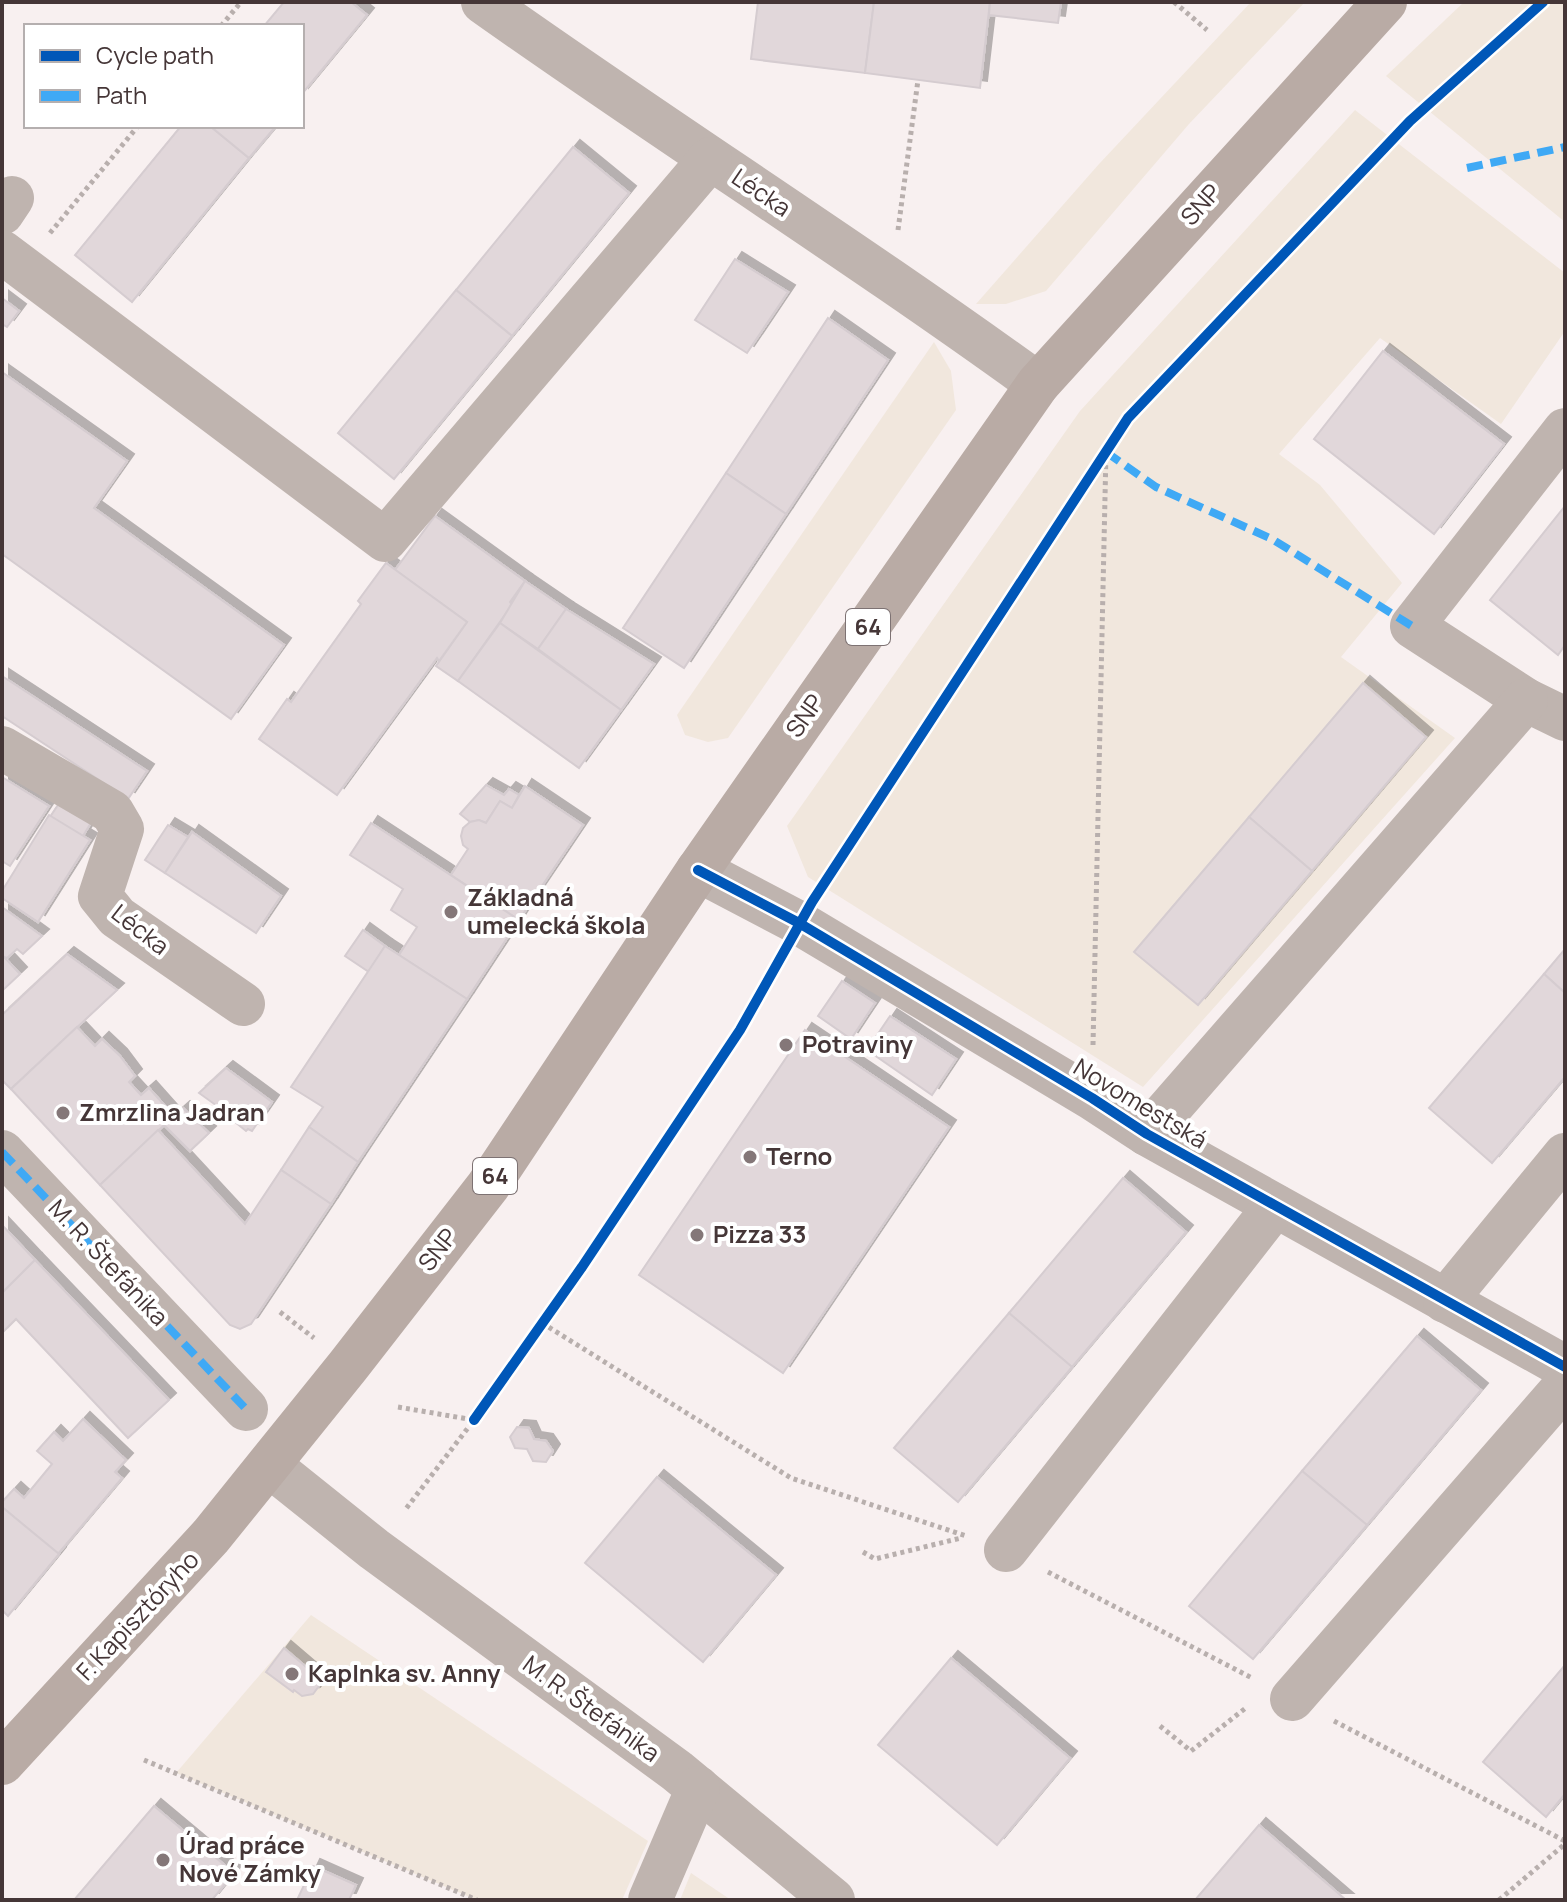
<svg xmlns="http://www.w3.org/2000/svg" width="1567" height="1902" viewBox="0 0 1567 1902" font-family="Manrope,sans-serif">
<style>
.green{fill:#f1e7dd}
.building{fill:#e1d7da;stroke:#d5ccd0;stroke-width:2;filter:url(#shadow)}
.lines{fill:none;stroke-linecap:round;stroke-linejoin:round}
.path{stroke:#b8afad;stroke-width:5;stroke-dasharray:4 4;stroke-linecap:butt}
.minor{stroke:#bfb4af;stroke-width:44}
.major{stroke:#b9aba5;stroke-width:44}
.quiet{stroke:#3fa9f5;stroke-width:8;stroke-dasharray:16 8;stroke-linecap:butt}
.cycleway-casing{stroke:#fff;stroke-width:15}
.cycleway{stroke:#0057b8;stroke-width:10}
.poi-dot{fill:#847778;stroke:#fff;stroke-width:3}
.labels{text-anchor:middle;stroke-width:8;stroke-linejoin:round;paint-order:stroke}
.shield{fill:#fff;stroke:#7d7273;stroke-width:2}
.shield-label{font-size:22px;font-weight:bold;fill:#453637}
.street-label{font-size:24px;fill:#453637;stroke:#fff}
.poi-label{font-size:24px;font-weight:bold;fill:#453637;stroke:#fff;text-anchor:start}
</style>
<defs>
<filter id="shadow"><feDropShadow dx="7" dy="-7" stdDeviation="0" flood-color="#0004"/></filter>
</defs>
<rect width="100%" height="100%" fill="#f8f0f0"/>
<g class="green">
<polygon points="1251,2 1305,2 1189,124 1046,291 1006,304 976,304 1099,164"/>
<polygon points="1464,2 1565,2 1565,222 1386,76"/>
<polygon points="1355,110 1565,273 1565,331 1501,424 1380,338 1279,454 1320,485 1402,583 1341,657 1455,738 1143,1087 808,877 787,826 1080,411"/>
<polygon points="934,342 951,371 956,410 728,738 708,742 685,735 677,715"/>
<polygon points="311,1615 648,1841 622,1900 477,1900 176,1773"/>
<polygon points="691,1873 731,1900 680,1900"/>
</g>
<g class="building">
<polygon points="284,2 351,2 367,15 302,94 302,26 264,26"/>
<polygon points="758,2 874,2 865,73 751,59"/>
<polygon points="874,2 990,2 980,88 865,73"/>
<polygon points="990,2 1061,2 1058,23 989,15"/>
<polygon points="181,126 210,126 249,158 132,302 75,255"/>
<polygon points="210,126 276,126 249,158"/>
<polygon points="573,147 629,193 512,336 456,290"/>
<polygon points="735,259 788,292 747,353 695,320"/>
<polygon points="456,290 512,336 394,479 338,433"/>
<polygon points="2,298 19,311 7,327 2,324"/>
<polygon points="828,318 888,360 786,514 726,473"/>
<polygon points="1383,351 1504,444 1434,534 1314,439"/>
<polygon points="2,372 127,461 94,508 284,645 231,719 2,554"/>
<polygon points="726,473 786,514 684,668 623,628"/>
<polygon points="1565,506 1565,645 1558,655 1490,600"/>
<polygon points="435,516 525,581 510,602 512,605 458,681 436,666 467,622 395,570"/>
<polygon points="386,563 467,622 439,661 437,658 337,795 259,739 287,699 291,702 361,604 358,601"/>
<polygon points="525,581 566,609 538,649 500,623"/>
<polygon points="566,609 654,664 621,710 538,649"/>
<polygon points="500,623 621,710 579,768 458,681"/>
<polygon points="2,676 147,771 128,799 2,716"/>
<polygon points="1363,683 1426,737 1312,871 1249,817"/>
<polygon points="2,777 49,806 10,866 2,861"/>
<polygon points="486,785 504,795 509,789 519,795 512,808 500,801 486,823 479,820 470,822 460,814"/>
<polygon points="525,786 583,825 519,920 451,875 468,849 463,845 461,836 463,828 470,822 479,820 486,823 500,801 512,808"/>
<polygon points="64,796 95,816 83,836 50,817"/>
<polygon points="49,815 90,840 38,922 2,898 2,891"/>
<polygon points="1249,817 1312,871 1198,1005 1134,952"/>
<polygon points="371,823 519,920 467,999 399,955 417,927 391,910 403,889 350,855"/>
<polygon points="168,825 188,837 165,873 145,860"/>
<polygon points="192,832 281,896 256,933 165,873"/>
<polygon points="2,907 42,936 23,954 17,949 7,958 4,957 2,959"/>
<polygon points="363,930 385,946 369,972 345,956"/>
<polygon points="385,946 467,999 358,1162 309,1127 323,1107 291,1087"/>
<polygon points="1565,949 1565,993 1544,974"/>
<polygon points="67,954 117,990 11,1089 2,1080 2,1015"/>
<polygon points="4,957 20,974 2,991 2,959"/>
<polygon points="1544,974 1565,993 1565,1077 1492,1163 1429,1108"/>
<polygon points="842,981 875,1003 851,1039 818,1016"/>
<polygon points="890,1016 956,1059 932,1095 867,1050"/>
<polygon points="77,1027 95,1046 102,1039 120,1056 135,1076 129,1082 141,1095 149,1088 174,1116 100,1185 11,1089"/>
<polygon points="805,1030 949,1127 783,1373 639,1275"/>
<polygon points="226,1068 272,1102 252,1131 248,1129 246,1131 230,1118 231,1116 199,1093"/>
<polygon points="183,1108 209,1133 190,1151 164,1125"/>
<polygon points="309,1127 358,1162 331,1204 281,1170"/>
<polygon points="158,1130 245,1224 281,1170 331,1204 251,1324 240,1329 230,1325 100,1185"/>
<polygon points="1123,1178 1186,1232 1072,1367 1009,1313"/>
<polygon points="2,1225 35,1260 2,1293"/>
<polygon points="35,1260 169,1400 128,1438 16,1319 2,1333 2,1293"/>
<polygon points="1009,1313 1072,1367 958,1502 894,1448"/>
<polygon points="1417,1336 1481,1390 1367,1525 1302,1471"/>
<polygon points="83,1419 126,1460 115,1472 122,1478 58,1554 2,1507 2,1502 14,1489 24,1498 52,1464 37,1451 54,1432 63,1441"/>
<polygon points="517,1427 529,1428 534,1439 546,1441 553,1451 546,1462 533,1461 527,1449 515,1448 510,1437"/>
<polygon points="1302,1471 1367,1525 1253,1659 1189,1606"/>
<polygon points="657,1477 776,1575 703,1662 585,1563"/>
<polygon points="2,1507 59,1554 8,1616 2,1610"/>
<polygon points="284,1648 318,1677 319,1686 313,1694 302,1696 294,1690 293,1692 266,1672"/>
<polygon points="951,1658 1070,1758 997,1845 878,1745"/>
<polygon points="1565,1665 1565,1794 1546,1817 1483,1762"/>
<polygon points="154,1806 234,1873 212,1900 74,1900"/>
<polygon points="1259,1825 1346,1900 1195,1900"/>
<polygon points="313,1866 356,1885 349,1900 297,1900"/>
</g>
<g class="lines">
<g class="path">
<polyline points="1174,2 1207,30"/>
<polyline points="221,26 241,2"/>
<polyline points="898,230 918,80"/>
<polyline points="50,233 138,126"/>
<polyline points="1093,1045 1106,452"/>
<polyline points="280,1312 314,1338"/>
<polyline points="542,1323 791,1478 966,1536"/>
<polyline points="398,1407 474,1420 405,1510"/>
<polyline points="863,1552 875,1559 961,1538"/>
<polyline points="1048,1572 1252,1678"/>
<polyline points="1334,1721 1565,1841"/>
<polyline points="1160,1726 1191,1751 1247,1707"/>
<polyline points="144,1760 477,1900"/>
<polyline points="1499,1900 1565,1844"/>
</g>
<g class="minor">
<path d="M483,2C666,132 856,252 1038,384"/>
<polyline points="2,213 12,198"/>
<polyline points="2,252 385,540 710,159"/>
<polyline points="1565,430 1412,626 1526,700 1565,719"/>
<polyline points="2,748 112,812 122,829 100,896 117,917 243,1004"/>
<polyline points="698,870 799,923 1092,1098 1147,1134 1565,1367"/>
<polyline points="1147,1134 1526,700"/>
<polyline points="2,1152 246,1409"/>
<polyline points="1445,1301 1565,1155"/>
<polyline points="269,1465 374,1549 677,1771 833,1900"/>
<polyline points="1006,1550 1275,1206"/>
<polyline points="1292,1699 1565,1386"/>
<polyline points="650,1900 698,1788"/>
</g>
<polyline class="major" points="2,1763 211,1536 348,1366 488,1186 698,870 1038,384 1385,2"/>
<g class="quiet">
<polyline points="1467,168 1565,147"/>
<polyline points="1106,452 1156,487 1272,539 1412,626"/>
<polyline points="2,1152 246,1409"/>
</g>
<g class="cycleway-casing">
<g id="cycleway">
<polyline points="698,870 799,923 1092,1098 1147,1134 1565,1367"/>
<polyline points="474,1420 582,1267 740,1030 812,902 1128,418 1410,121 1543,2"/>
</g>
</g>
<use href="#cycleway" class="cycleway"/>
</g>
<g class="poi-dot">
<circle cx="451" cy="912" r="8"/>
<circle cx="786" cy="1045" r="8"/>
<circle cx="63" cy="1113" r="8"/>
<circle cx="750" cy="1157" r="8"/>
<circle cx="697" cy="1235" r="8"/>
<circle cx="292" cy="1674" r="8"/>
<circle cx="163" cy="1860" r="8"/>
</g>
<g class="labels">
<g class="shield">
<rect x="846" y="609" width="44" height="36" rx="6"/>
<rect x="473" y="1158" width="44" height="36" rx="6"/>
</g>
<g class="shield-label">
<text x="868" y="635">64</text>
<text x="495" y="1184">64</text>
</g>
<g class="street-label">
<text transform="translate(761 193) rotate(34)" y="8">Lécka</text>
<text transform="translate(1201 205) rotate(-48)" y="8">SNP</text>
<text transform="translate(805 716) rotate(-55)" y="8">SNP</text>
<text transform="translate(140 930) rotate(38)" y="8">Lécka</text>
<text transform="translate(1140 1104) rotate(31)" y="8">Novomestská</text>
<text transform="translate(438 1250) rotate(-52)" y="8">SNP</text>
<text transform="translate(108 1263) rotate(47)" y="8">M. R. Štefánika</text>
<text transform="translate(138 1616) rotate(-47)" y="8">F. Kapisztóryho</text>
<text transform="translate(591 1709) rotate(36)" y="8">M. R. Štefánika</text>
</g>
<g class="poi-label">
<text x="467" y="906">Základná<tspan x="467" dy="28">umelecká škola</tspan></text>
<text x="802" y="1053">Potraviny</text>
<text x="79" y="1121">Zmrzlina Jadran</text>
<text x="766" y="1165">Terno</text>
<text x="713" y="1243">Pizza 33</text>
<text x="308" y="1682">Kaplnka sv. Anny</text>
<text x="179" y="1854">Úrad práce<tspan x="179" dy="28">Nové Zámky</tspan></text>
</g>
</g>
<rect width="1567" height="1902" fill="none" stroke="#453637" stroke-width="8"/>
<rect x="24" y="24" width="280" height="104" fill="#ffffff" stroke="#b5afaf" stroke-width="2"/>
<rect x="40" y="50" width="40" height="12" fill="#0057b8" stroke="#b5afaf" stroke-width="2"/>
<text x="96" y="64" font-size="24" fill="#453637">Cycle path</text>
<rect x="40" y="90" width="40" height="12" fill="#3fa9f5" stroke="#b5afaf" stroke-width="2"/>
<text x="96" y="104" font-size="24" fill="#453637">Path</text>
</svg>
